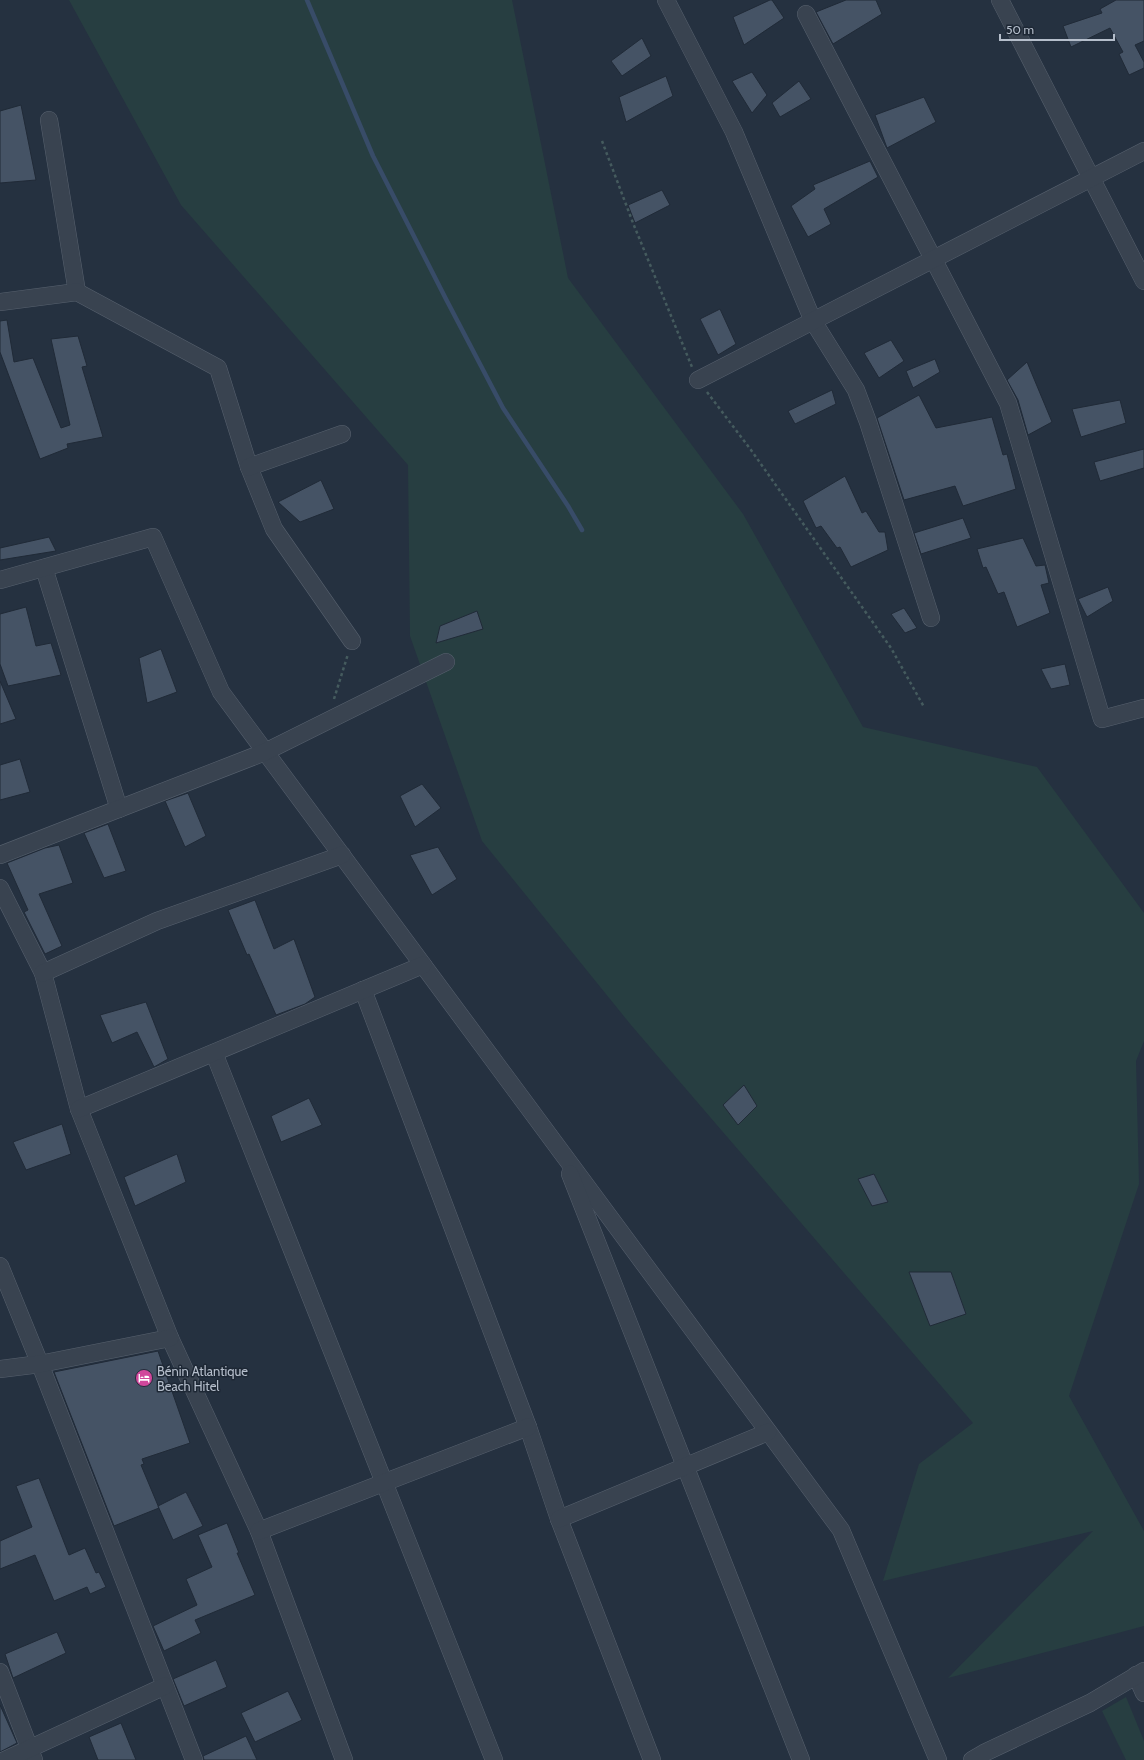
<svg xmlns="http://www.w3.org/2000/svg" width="1144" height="1760" viewBox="0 0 1144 1760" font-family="Cabin,sans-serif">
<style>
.green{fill:#273e41}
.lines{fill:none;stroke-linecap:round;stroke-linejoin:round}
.stream{stroke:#384c68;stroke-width:4.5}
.building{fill:#455365;stroke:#202a37}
.minor-casing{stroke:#57616e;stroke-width:18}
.path{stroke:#455b5e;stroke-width:2.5;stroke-dasharray:3 3;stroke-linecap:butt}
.minor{stroke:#394350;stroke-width:17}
.labels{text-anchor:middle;stroke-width:3;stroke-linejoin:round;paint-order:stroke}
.poi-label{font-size:13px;fill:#b5becb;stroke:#1e2835;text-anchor:start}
</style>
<rect width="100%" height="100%" fill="#253140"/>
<g class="green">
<polygon points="69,0 512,0 568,278 743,514 863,727 1037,767 1144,913 1144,1041 1136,1061 1139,1184 1069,1396 1144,1531 1144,1626 948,1678 1093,1531 883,1581 919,1464 973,1423 631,1025 482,841 410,636 408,465 181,205"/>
<polygon points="1126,1697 1144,1741 1144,1760 1126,1760 1102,1711"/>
</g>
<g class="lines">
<polyline class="stream" points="307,0 373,156 447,301 503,408 568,506 582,530"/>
</g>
<g class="building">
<polygon points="770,0 772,0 784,18 744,45 733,17"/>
<polygon points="846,0 876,0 882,14 833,44 816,12"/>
<polygon points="1116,0 1144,0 1144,41 1135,45 1144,62 1144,68 1129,75 1119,54 1123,52 1110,28 1071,47 1063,26 1102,13 1100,9"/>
<polygon points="642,38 651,56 622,76 611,61"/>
<polygon points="752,72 767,95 752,113 732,81"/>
<polygon points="666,76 673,96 626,122 619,97"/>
<polygon points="799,81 811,99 780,117 772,103"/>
<polygon points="924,97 936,122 887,148 875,115"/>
<polygon points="21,105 36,180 0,183 0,111"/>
<polygon points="870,161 878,177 824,209 831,224 808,237 791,206 815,189 813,185"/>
<polygon points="662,190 670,205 635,223 628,205"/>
<polygon points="720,309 736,344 718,355 700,319"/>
<polygon points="7,320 14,362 33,358 61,428 70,425 51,339 78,336 87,366 82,367 103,437 67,444 68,448 40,459 0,352 0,321"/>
<polygon points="891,340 904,361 879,378 864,353"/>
<polygon points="935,359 940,372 913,388 906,371"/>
<polygon points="1027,362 1052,422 1028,435 1018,400 1007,380"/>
<polygon points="832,390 836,404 795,424 788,411"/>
<polygon points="919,395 936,428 992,417 1003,455 1007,454 1016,489 963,506 955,486 904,500 877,418"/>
<polygon points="1120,400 1126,423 1081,437 1072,409"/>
<polygon points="1144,449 1144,468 1100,481 1094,462"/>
<polygon points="845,476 862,513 866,511 879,532 885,532 888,550 851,567 840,547 837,548 821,526 816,528 803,501"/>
<polygon points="321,480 334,509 300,522 278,502"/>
<polygon points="963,518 971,538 921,554 914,533"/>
<polygon points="49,537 56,551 0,560 0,548"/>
<polygon points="1023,538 1036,566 1045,565 1049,583 1041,585 1050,613 1017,627 1004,592 998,594 986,567 983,568 977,549"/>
<polygon points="1108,587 1113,601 1087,617 1078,599"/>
<polygon points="26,607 36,646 51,643 61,675 8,686 0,664 0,614"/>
<polygon points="904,608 917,628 905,633 891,614"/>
<polygon points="477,611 483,629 436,643 440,626"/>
<polygon points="161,649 177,692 147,703 139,658"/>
<polygon points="1065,664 1070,685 1051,689 1041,669"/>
<polygon points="0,681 16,719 0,724"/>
<polygon points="20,759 30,792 0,800 0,765"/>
<polygon points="422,784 441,808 415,827 400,796"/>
<polygon points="188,793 206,836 185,847 165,801"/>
<polygon points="108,824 126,871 104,878 84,833"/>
<polygon points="59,845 73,883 39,894 62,946 45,954 24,912 28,910 7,863 45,848"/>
<polygon points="438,847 457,879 432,895 410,855"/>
<polygon points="255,900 274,949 294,939 315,997 305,1004 276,1015 249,954 247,955 228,910"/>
<polygon points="146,1002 168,1059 154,1067 137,1032 112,1043 100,1015"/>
<polygon points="744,1085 757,1106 738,1125 723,1105"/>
<polygon points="309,1098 322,1125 281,1142 271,1116"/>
<polygon points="62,1124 71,1154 26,1170 13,1142"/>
<polygon points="177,1154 186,1182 135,1206 124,1177"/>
<polygon points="874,1174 888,1202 872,1206 858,1179"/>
<polygon points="909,1272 951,1272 966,1314 930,1326"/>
<polygon points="158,1351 190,1443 142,1459 144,1464 141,1465 159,1508 114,1526 54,1372"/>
<polygon points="39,1478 69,1555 85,1548 96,1573 99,1572 106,1587 90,1594 87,1587 54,1601 35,1555 0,1569 0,1541 32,1527 16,1486"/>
<polygon points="186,1492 203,1526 173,1540 158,1506"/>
<polygon points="227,1523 239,1553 237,1553 255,1595 195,1620 201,1633 164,1651 153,1626 197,1605 186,1579 212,1567 198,1535"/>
<polygon points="57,1632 66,1653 13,1678 5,1654"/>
<polygon points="216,1660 227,1687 184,1706 173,1679"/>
<polygon points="288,1691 302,1720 255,1742 241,1713"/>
<polygon points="0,1705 17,1743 0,1752"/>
<polygon points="121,1723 136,1760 98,1760 89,1737"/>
<polygon points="246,1736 257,1760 204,1760 203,1756"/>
</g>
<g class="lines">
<g class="minor-casing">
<g id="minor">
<polyline points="666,0 734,132 813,321 856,390 868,422 931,618"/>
<polyline points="1000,0 1144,281"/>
<polyline points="806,14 1008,403 1102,719 1144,708"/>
<polyline points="49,120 77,292"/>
<polyline points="0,302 77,292 218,368 249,467 274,529 352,641"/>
<polyline points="698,380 1144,151"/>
<polyline points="249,467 342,434"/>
<polyline points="44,568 119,809"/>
<polyline points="0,580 153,537 221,692 841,1530 938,1760"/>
<polyline points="0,855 265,752 446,662"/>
<polyline points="0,888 43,973 79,1109 170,1338 259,1531 344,1760"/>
<polyline points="43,973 157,921 342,855"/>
<polyline points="363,990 528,1427 559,1519 652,1760"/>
<polyline points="214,1053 494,1760"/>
<polyline points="79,1109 423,965"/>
<polyline points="570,1174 801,1760"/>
<polyline points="0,1266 40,1364 194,1760"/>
<polyline points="0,1369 40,1364 170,1338"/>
<polyline points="559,1519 768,1432"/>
<polyline points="259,1531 528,1427"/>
<polyline points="0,1672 34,1760"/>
<polyline points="1136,1675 1144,1693"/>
<polyline points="5,1760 165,1686"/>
<polyline points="972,1760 984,1753 1090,1703 1144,1671"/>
</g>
</g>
<g class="path">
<polyline points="602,141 633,223 692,367"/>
<polyline points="707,392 751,450 891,648 924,707"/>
<polyline points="334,699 348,654"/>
</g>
<use href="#minor" class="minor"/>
</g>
<defs>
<g id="hotel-disc" transform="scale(0.9)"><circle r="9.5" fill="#d1479c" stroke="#1e2835"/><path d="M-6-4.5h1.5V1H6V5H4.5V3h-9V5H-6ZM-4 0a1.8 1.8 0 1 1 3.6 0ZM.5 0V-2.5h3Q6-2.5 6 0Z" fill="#fff"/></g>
</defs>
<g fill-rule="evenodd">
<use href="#hotel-disc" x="144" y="1378"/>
</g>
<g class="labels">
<g class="poi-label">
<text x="157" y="1376">Bénin Atlantique<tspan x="157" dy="15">Beach Hitel</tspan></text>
</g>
</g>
<path d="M1000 34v6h114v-6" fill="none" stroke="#b5becb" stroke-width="2"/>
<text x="1006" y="34" font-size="12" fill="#b5becb" stroke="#1e2835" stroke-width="3" paint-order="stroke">50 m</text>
</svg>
